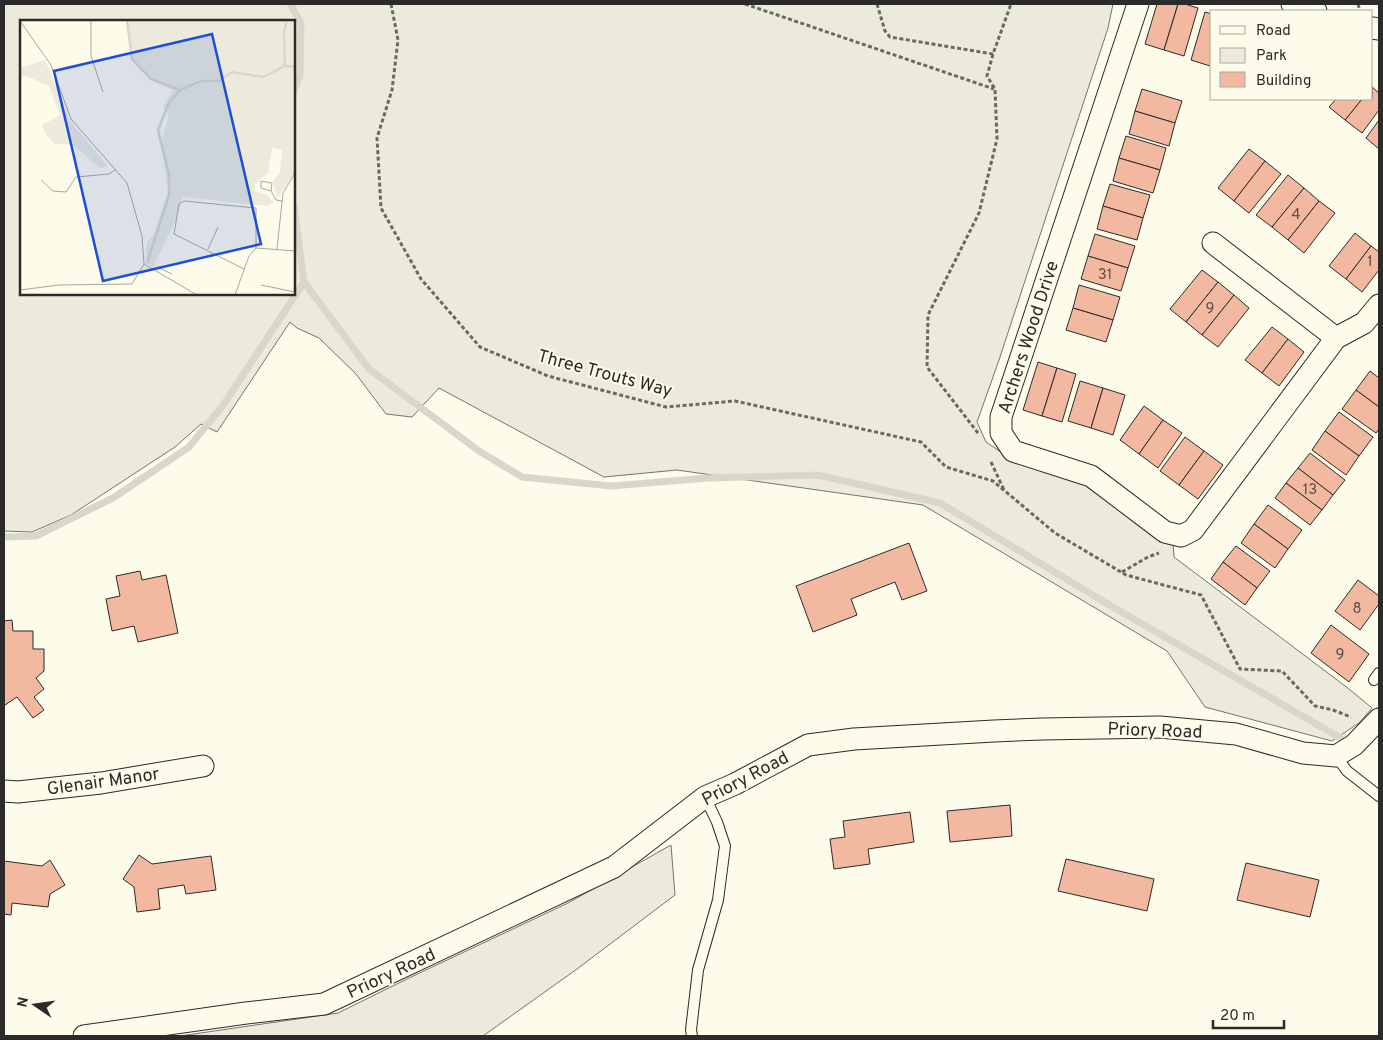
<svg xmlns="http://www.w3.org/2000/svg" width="1383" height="1040" viewBox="0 0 1383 1040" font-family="Overpass,sans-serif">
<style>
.green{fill:#ecebdb;stroke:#74746e;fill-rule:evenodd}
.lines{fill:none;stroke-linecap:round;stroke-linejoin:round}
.stream{stroke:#d8d7c9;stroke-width:7}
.building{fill:#f2b8a0;stroke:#2b2b2b}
.service-casing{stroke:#2b2b2b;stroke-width:12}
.minor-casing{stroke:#2b2b2b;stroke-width:23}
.path{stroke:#6a6964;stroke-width:3;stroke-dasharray:4 2.5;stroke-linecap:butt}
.service{stroke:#fdfbea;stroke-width:10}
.minor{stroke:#fdfbea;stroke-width:21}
.labels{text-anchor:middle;stroke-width:4;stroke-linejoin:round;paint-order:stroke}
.number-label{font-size:15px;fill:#5d4e48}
.street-label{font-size:18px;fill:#2b2b2b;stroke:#fdfbea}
.inset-river{fill:none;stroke:#d8d7c9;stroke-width:2.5}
.inset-road{fill:none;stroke:#a9a89e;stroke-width:1}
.view{fill:#1d4ed8;fill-opacity:0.15;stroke:#1d4ed8;stroke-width:2.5}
.inset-edge{fill:none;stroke:#2b2b2b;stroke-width:2.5}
</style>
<rect width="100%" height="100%" fill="#fdfbea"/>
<g class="green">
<path d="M4,4H1113L1108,28L999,360L977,422L986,442L1004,454L1095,485L1173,542L1174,557L1349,689L1372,708L1359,723L1332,741L1205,707L1167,651L923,505L677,470L604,477L439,388L412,417L386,414L356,374L319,338L297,328L290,322L217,432L201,424L175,447L71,515L32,532L4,531ZM21,21H294V294H21Z"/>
<polygon points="671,845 675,895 577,969 483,1036 180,1036 338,1013 411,977 568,903"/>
</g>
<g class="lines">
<g class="stream">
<polyline points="290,4 301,23 300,75 294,91"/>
<polyline points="304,282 369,369 479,451 522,477 611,486 708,478 818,475 940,503 1106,603 1351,744"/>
<polyline points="4,537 36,536 113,498 189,447 224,404 304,282 294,206"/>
</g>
</g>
<g class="building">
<polygon points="1157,4 1178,4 1164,50 1145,44"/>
<polygon points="1178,4 1185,4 1198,8 1184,56 1164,50"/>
<polygon points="1205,12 1212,14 1212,61 1210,66 1191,60"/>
<polygon points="1372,87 1379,93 1379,110 1362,133 1345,120 1362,99 1372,99"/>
<polygon points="1142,89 1182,101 1175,123 1135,111"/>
<polygon points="1336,99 1362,99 1345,120 1329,107"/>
<polygon points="1135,111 1175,123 1169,146 1129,134"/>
<polygon points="1379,120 1379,149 1366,138"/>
<polygon points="1126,136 1166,148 1160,170 1119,158"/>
<polygon points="1249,149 1265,161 1234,201 1218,188"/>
<polygon points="1119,158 1160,170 1153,193 1113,181"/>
<polygon points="1265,161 1281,174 1249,213 1234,201"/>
<polygon points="1288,175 1304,188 1272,227 1256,215"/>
<polygon points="1110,184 1150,195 1143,218 1103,206"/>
<polygon points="1304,188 1319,201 1288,240 1272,227"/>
<polygon points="1319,201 1335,213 1304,253 1288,240"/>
<polygon points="1103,206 1143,218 1137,240 1097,229"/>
<polygon points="1355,233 1371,246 1346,279 1329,266"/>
<polygon points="1095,234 1135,246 1128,268 1088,256"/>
<polygon points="1371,246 1379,252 1379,270 1362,292 1346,279"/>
<polygon points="1088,256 1128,268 1121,291 1081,279"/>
<polygon points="1202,270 1218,282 1186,322 1170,309"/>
<polygon points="1218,282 1234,295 1202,335 1186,322"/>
<polygon points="1079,285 1120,297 1113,320 1073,308"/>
<polygon points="1234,295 1249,308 1218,347 1202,335"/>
<polygon points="1073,308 1113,320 1106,342 1066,330"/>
<polygon points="1272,327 1288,339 1262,373 1245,360"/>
<polygon points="1288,339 1304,352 1279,386 1262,373"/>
<polygon points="1038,362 1057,368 1042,416 1023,410"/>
<polygon points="1057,368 1076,374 1062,422 1042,416"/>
<polygon points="1370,371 1379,378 1379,407 1356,390"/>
<polygon points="1080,381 1103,388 1091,428 1068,421"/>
<polygon points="1103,388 1125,395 1113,435 1091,428"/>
<polygon points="1356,390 1379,407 1379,429 1376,433 1342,409"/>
<polygon points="1144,406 1163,420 1139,454 1120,440"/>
<polygon points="1339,412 1373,437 1359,456 1325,431"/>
<polygon points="1163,420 1182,433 1158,468 1139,454"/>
<polygon points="1325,431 1359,456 1346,475 1312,450"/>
<polygon points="1185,437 1204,451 1179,485 1160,471"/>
<polygon points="1204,451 1223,465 1198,499 1179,485"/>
<polygon points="1310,453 1345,480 1333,495 1298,468"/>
<polygon points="1298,468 1333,495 1322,510 1286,483"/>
<polygon points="1286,483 1322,510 1310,525 1275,498"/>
<polygon points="1268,505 1302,530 1288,549 1254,524"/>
<polygon points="1254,524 1288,549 1275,568 1241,543"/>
<polygon points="909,543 927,591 902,600 895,582 851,599 857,615 813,632 796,586"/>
<polygon points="1236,546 1270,571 1257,588 1223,562"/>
<polygon points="1223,562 1257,588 1245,605 1211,579"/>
<polygon points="140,571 142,580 166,575 178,633 138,642 134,626 112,631 106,599 120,596 116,576"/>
<polygon points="1358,580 1379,596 1379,604 1360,630 1335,611"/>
<polygon points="12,620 13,631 33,631 33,649 44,649 44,671 36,678 44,689 34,697 44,710 33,718 17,697 5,705 4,703 4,621"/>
<polygon points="1331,625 1369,654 1349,682 1311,653"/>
<polygon points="1010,805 1012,836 950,842 947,811"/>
<polygon points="910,812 914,842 868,849 870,864 834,869 830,839 845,837 843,821"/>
<polygon points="139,855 152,864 211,856 216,890 186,894 184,885 158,889 160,909 137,912 134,887 123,879"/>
<polygon points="1066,859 1154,879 1147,911 1058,891"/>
<polygon points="50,860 65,885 50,894 48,907 12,903 11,915 4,914 4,861 42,866"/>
<polygon points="1246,863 1319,880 1310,917 1237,900"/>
</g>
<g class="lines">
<g class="service-casing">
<g id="service">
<polyline points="1374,680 1379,673"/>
<polyline points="1336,756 1347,771 1379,796"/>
<polyline points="692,1036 691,1030 698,970 718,900 725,846 717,822 705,797"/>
</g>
</g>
<g class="minor-casing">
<g id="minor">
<polyline points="1138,4 1001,417 1001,433 1013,451 1091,476 1165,532 1181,536 1193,530 1336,338 1364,323 1379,305"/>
<polyline points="1292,4 1316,11"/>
<polyline points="1372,28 1379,29"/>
<polyline points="1213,243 1336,338"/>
<polyline points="4,791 18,792 101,783 203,766"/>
<polyline points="84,1036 246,1013 324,1004 614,867 705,797 735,784 808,745 854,739 994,731 1042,729 1160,727 1236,734 1303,753 1336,756 1354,745 1379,719"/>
</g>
</g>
<g class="path">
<polyline points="391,4 398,40 392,90 377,138 381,208 421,279 480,347 548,376 666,407 735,401 921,442 946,467 993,481 1055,533 1121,572 1126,575 1201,595 1240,669 1282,671 1315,706 1333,710 1351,717"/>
<polyline points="745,4 994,89"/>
<polyline points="877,4 885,31 890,37 993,54"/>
<polyline points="1358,4 1360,11"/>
<polyline points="978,433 927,367 928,315 979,213 997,139 995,89 987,76 993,54 1011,4"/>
<polyline points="991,462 1004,490"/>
<polyline points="1122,572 1148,557 1159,553"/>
</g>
<use href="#service" class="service"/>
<use href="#minor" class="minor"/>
</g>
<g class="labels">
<g class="number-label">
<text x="1296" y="219">4</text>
<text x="1370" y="266">1</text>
<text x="1105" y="279">31</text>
<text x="1210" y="313">9</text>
<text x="1310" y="494">13</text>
<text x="1357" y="613">8</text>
<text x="1340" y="659">9</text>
</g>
<g class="street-label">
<text transform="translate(1028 337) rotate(-72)" y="6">Archers Wood Drive</text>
<text transform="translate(605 373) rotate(15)" y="6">Three Trouts Way</text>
<text transform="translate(1155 730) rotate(2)" y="6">Priory Road</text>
<text transform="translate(745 778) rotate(-28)" y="6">Priory Road</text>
<text transform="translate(103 781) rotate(-8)" y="6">Glenair Manor</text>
<text transform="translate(391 973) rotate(-25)" y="6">Priory Road</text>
</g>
</g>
<g transform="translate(20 20)">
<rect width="275" height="275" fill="#fdfbea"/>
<path d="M107,0H266L263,18L266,38L265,5L269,0H275L274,153L257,179L253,161L260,153L262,130L252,128L248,153L235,164V171L247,175L254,182L248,186L162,177L157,198L133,247L126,243L127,222L134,214L148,172L141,123L149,95L143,87L153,70L134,62L113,38ZM25,40L50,101L88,146L80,148L52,124H34L28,117L22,105L40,95L29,66L4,55L0,58V48Z" fill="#ecebdb"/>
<path class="inset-river" d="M107,0L112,39L131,59L160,70L181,61H199L212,52L243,57L265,46L275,47M265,46L264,12L267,0M127,243L149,175V155L138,110L149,83L160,70"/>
<path class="inset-road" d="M71,0V36L83,72M0,1L31,45L51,99L107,163L122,216L124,244L177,275M21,160L33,171L46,172L56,157L89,154L96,149M251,171L241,168V161L252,163L251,171L256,180L262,181M188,229L198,207M257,229L263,173L275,153M137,247L152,254M224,249L154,214L159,184L164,181L236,188V228M241,265L275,272M0,270L39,265L112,264L124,244M215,275L229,236L236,228L275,231"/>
<path class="view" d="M192,14L241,224L83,261L34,51Z"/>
<rect width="275" height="275" class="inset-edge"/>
</g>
<rect width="1383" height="1040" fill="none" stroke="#2b2b2b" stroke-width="10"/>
<rect x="1210" y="10" width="162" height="90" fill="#fdfbea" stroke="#a9a89e"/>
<rect x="1220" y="26" width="25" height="8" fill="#fdfbea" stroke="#a9a89e"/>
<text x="1256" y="35" font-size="15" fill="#2b2b2b">Road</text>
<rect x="1220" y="48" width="25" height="15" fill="#ecebdb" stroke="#a9a89e"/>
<text x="1256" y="60" font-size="15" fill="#2b2b2b">Park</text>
<rect x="1220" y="72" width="25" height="15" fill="#f2b8a0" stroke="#a9a89e"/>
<text x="1256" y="85" font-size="15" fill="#2b2b2b">Building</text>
<g transform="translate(35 1005) rotate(283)" stroke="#fdfbea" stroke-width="4" paint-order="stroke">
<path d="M0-4L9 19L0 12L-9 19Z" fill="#2b2b2b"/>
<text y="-8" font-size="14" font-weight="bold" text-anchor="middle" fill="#2b2b2b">N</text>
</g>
<path d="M1213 1020v8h71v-8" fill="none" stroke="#2b2b2b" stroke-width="2.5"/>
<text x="1220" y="1020" font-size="15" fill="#2b2b2b" stroke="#fdfbea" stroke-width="4" paint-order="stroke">20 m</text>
</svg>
